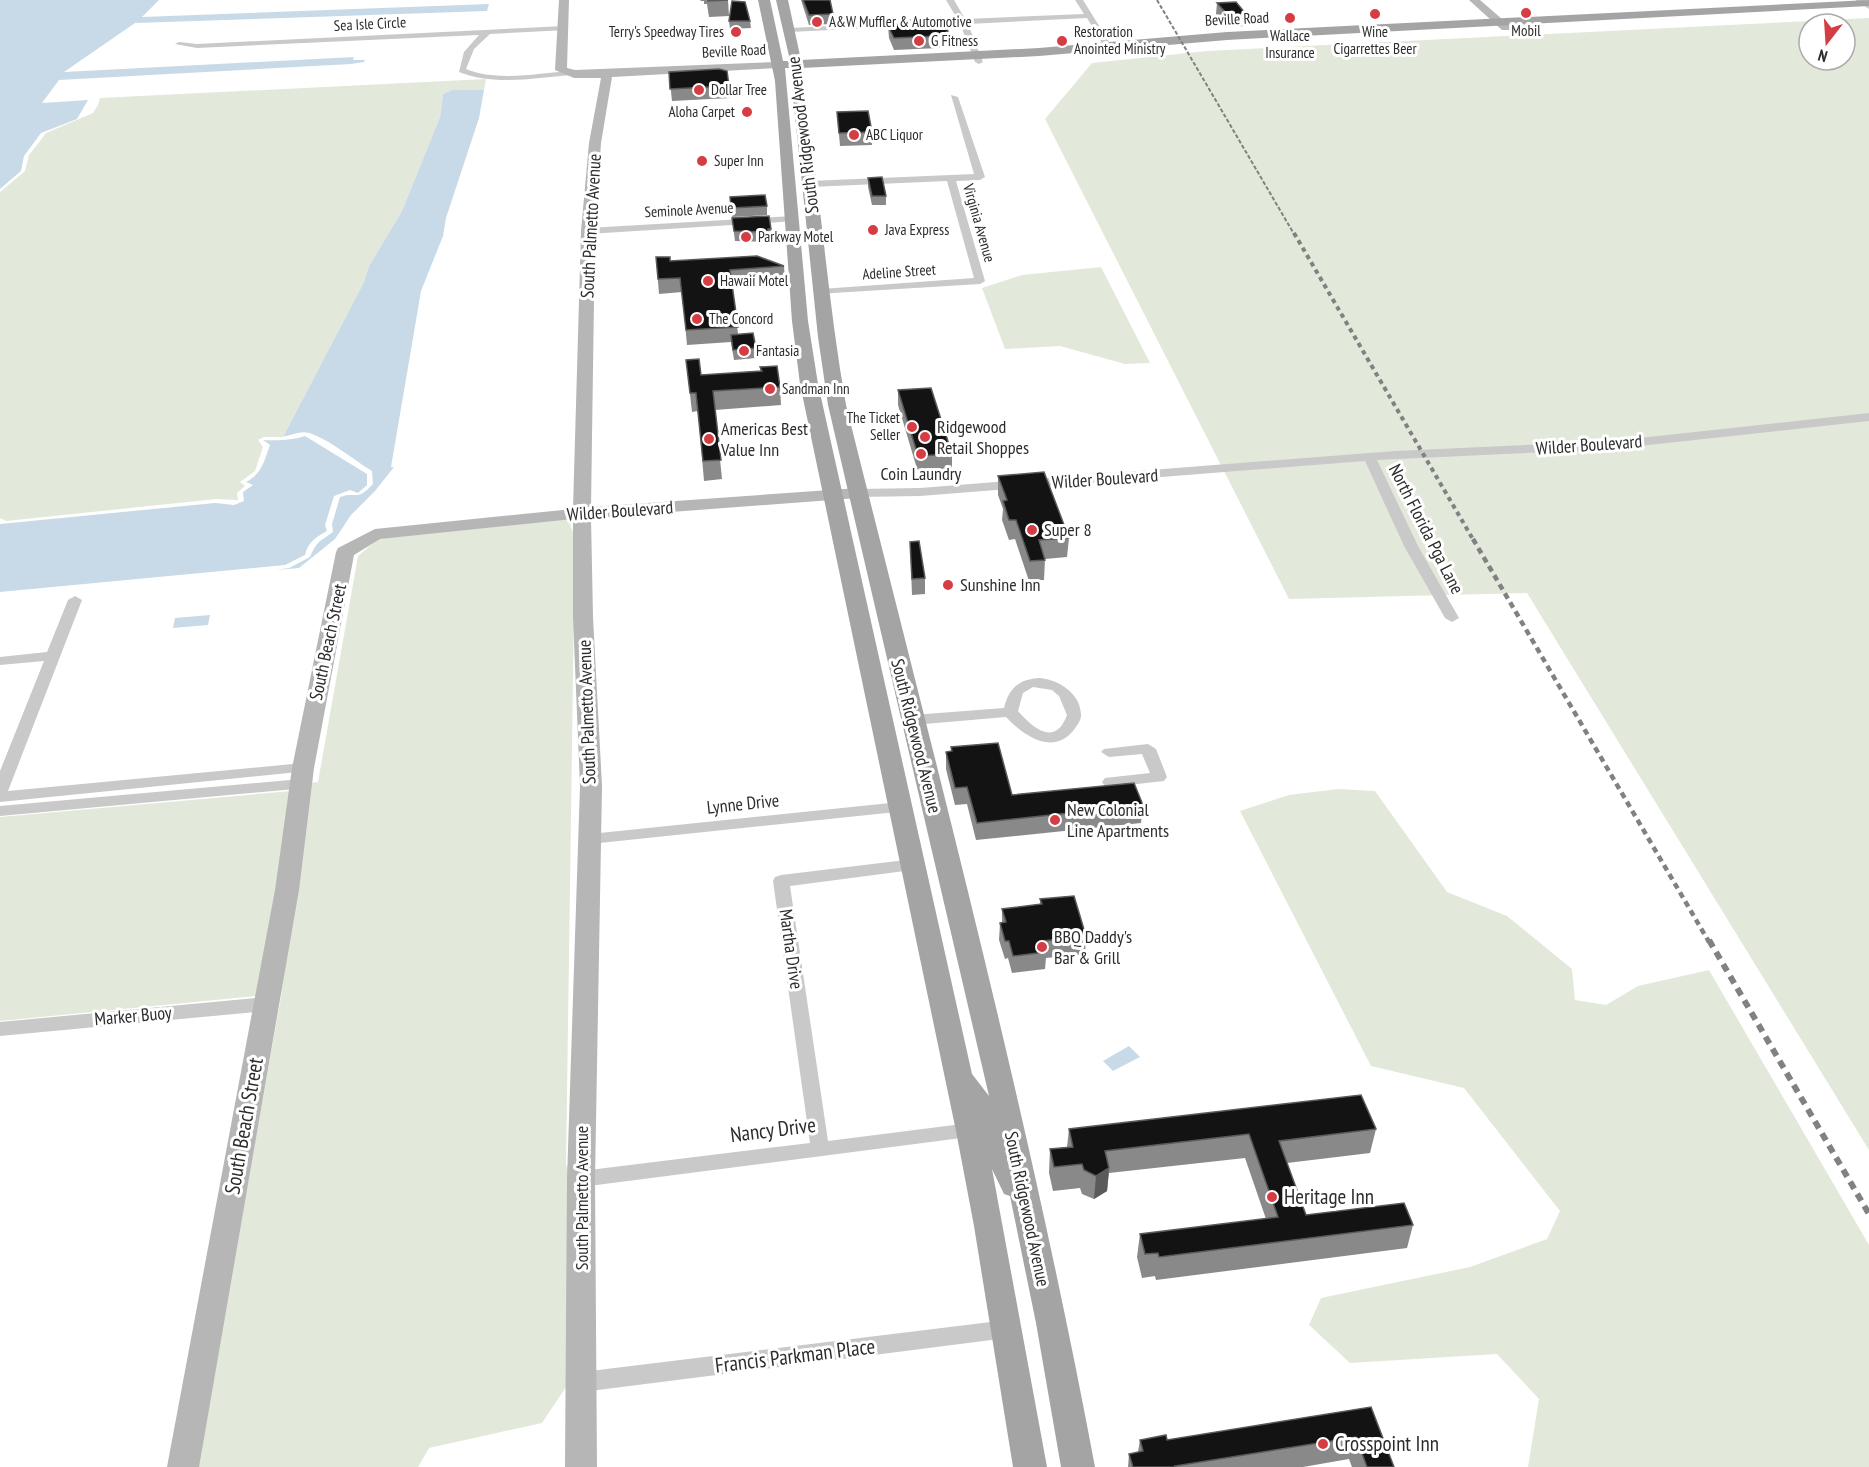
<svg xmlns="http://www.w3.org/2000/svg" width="1869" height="1467" viewBox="0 0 1869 1467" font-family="'PT Sans Narrow',sans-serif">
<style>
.green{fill:#e2e9db;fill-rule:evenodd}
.water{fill:#c8dae7}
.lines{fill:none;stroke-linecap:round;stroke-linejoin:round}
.street{fill:#c9c9c9;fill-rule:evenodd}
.secondary{fill:#b6b6b6;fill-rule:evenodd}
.primary{fill:#a4a4a4;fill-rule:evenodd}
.rail-far3{stroke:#818181;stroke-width:2;stroke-dasharray:4 2;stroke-linecap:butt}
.rail-far2{stroke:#818181;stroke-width:4;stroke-dasharray:4.5 4;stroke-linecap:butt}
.rail-far1{stroke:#818181;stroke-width:4.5;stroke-dasharray:6 4.5;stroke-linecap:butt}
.rail{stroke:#818181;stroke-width:6;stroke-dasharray:8 6;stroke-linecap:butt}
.wall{fill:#898989}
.shaded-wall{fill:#5a5a5a}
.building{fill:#131313;stroke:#5a5a5a;stroke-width:1.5}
.poi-dot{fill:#d43d43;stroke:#fff;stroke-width:2}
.labels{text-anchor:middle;stroke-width:6;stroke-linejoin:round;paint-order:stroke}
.far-street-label{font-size:15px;fill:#2c2c2c;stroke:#fff}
.far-poi-label{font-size:15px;fill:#2c2c2c;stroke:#fff;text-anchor:start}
.street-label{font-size:18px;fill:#2c2c2c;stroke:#fff}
.poi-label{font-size:18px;fill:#2c2c2c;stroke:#fff;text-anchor:start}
.near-street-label{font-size:21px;fill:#2c2c2c;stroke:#fff}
.near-poi-label{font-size:21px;fill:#2c2c2c;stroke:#fff;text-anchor:start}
</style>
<rect width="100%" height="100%" fill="#fff"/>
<g class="green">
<path d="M1869,18V1150L1527,593L1289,599L1045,119L1092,63L1207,51ZM1809,24H1845V60H1809Z"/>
<polygon points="486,79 484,90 452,90 443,94 440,117 402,211 369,266 364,282 283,437 264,437 258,440 263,447 255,471 240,482 245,486 237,493 238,500 216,499 6,521 0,518 0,192 25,171 29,155 46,133 93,113 98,105 100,98"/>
<polygon points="1101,267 1150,363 1125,364 1060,346 1005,349 982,288 1022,275"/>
<polygon points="568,519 575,538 566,1165 570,1170 570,1381 542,1423 429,1448 418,1467 197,1467 281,997 309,783 318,782 358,556 378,539"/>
<polygon points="1338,789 1375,791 1447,892 1507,916 1572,969 1575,1000 1606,1005 1638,986 1709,970 1869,1245 1869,1467 1528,1467 1539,1399 1497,1354 1350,1363 1309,1325 1321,1298 1470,1267 1547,1239 1560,1211 1464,1088 1371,1066 1240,811 1289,795"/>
<polygon points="291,791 277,891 257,996 0,1021 0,817"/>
</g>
<g class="water">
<polygon points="0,0 159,0 142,17 489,4 487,11 135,23 64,72 354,57 353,60 365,60 364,62 351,64 59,80 42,103 88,100 77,119 41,133 24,156 21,171 0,189"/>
<path d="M452,90H484L479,118L446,218L443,236L421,291L391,467H394L375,491L351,515L335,539L299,568L276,570L289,568L310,557C317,541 319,542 333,532L332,524L340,497C358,491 356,502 373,484L372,471C354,460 329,439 309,433C299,430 287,438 277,437H283L364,282L369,266L402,211L440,117L443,94Z"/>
<path d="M305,436L367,474V485L358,493L350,490L334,496L325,525L327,531C316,537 308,542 305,555L285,565L0,592V524L215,503L234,505L244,501L243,492L253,485L246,482C262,474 264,461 270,445L263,440C276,441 294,440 305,436Z"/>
<polygon points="210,615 208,625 173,628 175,618"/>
<polygon points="1129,1046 1140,1057 1113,1071 1103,1061"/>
</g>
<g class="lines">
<g class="street">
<polygon points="946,0 954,0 965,19 1084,14 1075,0 1083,0 1116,53 1109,55 1087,18 968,24 983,62 979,64 975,62 960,24 789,32 785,30 789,28 958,20"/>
<polygon points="1855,0 1864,0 1869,3 1869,9"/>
<path d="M564,26L568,28L567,30L490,34L474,49L466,69C497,82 539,73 571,71L575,73L571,75C535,78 493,86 459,72L464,52L479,35L197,48L175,44L179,42L197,44Z"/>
<polygon points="951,95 958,97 985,177 980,180 956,181 985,281 980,284 817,294 817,290 821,289 974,278 947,181 810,187 805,184 810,181 974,174"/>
<polygon points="793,216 796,217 796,221 588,234 583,231 588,228"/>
<polygon points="1869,413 1869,421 1612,449 1377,460 1418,546 1459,618 1452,622 1445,618 1404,546 1365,461 920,496 858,497 852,493 858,489 920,488 1395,451 1612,441"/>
<polygon points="75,596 82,600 8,791 303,763 311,768 308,771 0,802 0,771 44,661 0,665 0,657 47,652 68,600"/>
<path d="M1040,678C1059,680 1080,693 1081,714C1082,720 1076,727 1073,731C1052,756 1023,735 1006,717L913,725L906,720L913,715L1004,708C1009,688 1019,679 1040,678ZM1033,687L1052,690L1059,696L1067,715C1055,748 1032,727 1018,711L1023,693Z"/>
<polygon points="1148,744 1156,749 1167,777 1164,781 1110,787 1105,786 1102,782 1105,778 1150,773 1142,754 1109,757 1101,752 1104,749"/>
<polygon points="301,779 309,784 306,788 0,816 0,806"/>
<polygon points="900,802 908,807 906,811 590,844 584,843 582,839 584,835 590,834"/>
<polygon points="914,859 920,861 922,865 920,869 790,886 828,1141 970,1123 977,1126 980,1131 977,1136 581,1187 574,1185 571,1179 574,1173 581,1171 810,1143 773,881 775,877 781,875"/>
<polygon points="266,997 272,999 275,1004 272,1009 266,1011 0,1036 0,1022"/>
<polygon points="1007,1320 1014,1322 1018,1329 1014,1336 1007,1338 582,1392 574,1389 571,1382 574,1375 582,1372"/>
</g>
<g class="secondary">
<polygon points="559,0 569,0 567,68 575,70 777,62 783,65 777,68 612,77 601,143 595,231 591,507 858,488 864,489 867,493 864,497 858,498 591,518 593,617 602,786 595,1179 597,1467 565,1467 567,1179 580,786 573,617 573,519 380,539 354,555 314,768 299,890 199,1467 167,1467 275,890 292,768 336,552 338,548 375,529 573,509 581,231 589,143 601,78 574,78 555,70"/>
<polygon points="1469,0 1480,0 1510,26 1510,30 1502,30"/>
</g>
<path class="primary" d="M758,0H770L783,61H789V56L776,0H788L801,60L1039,48L1227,32L1869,0V6L1227,40L1039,56L802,68C805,108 812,146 817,186C826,259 833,332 846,405C934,758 1028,1109 1095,1467H1061L1036,1323L1010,1196L1004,1194L992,1169L1047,1467H1013L974,1226L956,1131L800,384L792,321L775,81ZM785,68H790L818,337L828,405L989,1096L972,1074L818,384L808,321Z"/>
<polyline class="rail-far3" points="1157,0 1294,234"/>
<polyline class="rail-far2" points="1294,233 1474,541"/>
<polyline class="rail-far1" points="1473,539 1709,942"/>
<polyline class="rail" points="1709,940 1869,1214"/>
</g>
<g class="wall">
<polygon points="700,0 728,0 729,16 709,17 707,4 704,4 704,1 701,1"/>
<polygon points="801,0 830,0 833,14 833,24 809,25"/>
<polygon points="1217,3 1246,14 1245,26 1227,27 1216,14"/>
<polygon points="729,21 750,21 751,28 730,29"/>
<polygon points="899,21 948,31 948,43 940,48 894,50 889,38 888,26 899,25"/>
<polygon points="669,72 729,86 730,98 672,101"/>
<polygon points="837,112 872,132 872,145 840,146"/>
<polygon points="868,178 886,196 886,205 872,205 868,187"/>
<polygon points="730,197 767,206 767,215 732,217"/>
<polygon points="732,218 771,229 772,238 769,238 769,242 735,241"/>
<polygon points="656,257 670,261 784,266 785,280 732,284 738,334 756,348 756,358 734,360 731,342 687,345 682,292 659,294"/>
<polygon points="686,360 701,375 760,371 760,367 780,387 781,405 715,410 722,479 704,481 698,411 692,412"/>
<polygon points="898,390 952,454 952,469 918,472 898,405"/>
<polygon points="998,476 1069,538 1067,557 1045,559 1044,580 1029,581 1015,539 1009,540 1002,520 1003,509 998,495"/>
<polygon points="910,542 925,578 925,594 912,595"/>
<polygon points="951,747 1012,795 1143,805 1141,823 976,840 967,804 955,805 946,769 946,752 951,752"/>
<polygon points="1040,899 1086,936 1085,954 1046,958 1045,969 1012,973 1008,958 1005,959 999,940 1000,923 1002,922 1002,909 1040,904"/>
<polygon points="1069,1129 1376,1129 1370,1153 1287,1163 1306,1215 1413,1225 1407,1248 1156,1280 1155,1276 1142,1278 1137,1257 1140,1234 1266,1219 1245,1158 1109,1173 1107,1191 1094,1199 1082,1194 1080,1188 1053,1191 1049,1173 1050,1149 1067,1147"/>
<polygon points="1371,1407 1394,1467 1352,1467 1349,1459 1303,1467 1128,1467 1129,1454 1138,1452 1140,1440 1167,1440"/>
</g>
<g class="shaded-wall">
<polygon points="948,31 948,43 940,48 940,36"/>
<polygon points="1109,1168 1107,1191 1094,1199 1096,1176"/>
</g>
<g class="building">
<polygon points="708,0 728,0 708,1"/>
<polygon points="803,0 830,0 833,14 809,15"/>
<polygon points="732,1 745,2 750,21 729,21"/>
<polygon points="1236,2 1246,14 1228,15 1217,3"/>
<polygon points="942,19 948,31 940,36 894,38 888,26 901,25 899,21"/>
<polygon points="719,69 727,71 729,86 670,89 669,72"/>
<polygon points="868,111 872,132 839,133 837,112"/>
<polygon points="882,177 886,196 872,196 868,178"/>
<polygon points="765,195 767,206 731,208 730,197"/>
<polygon points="769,216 771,229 768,229 768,232 734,231 732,218"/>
<polygon points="757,256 784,266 730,270 738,327 686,330 680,278 658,279 656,257 670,257 670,261"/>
<polygon points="753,333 756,348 733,350 731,335"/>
<polygon points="699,359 701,375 762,371 760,367 777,366 780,387 713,391 721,460 703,461 696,393 690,393 686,360"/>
<polygon points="931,388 952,454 918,456 898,390"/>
<polygon points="1044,472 1069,538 1039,540 1045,560 1030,561 1016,520 1009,520 1003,501 1007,500 998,476"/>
<polygon points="919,541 925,578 912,579 910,542"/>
<polygon points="998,743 1012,795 1134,783 1143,805 977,823 967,787 955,788 946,752 952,751 951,747"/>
<polygon points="1074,896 1086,936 1043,941 1046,952 1013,956 1009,941 1005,941 1000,923 1006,922 1002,909 1042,904 1040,899"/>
<polygon points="1361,1095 1376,1129 1279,1141 1306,1215 1404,1203 1413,1225 1159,1257 1158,1253 1145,1254 1140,1234 1278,1217 1249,1134 1105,1151 1109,1168 1096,1176 1084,1170 1082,1164 1054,1167 1050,1149 1073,1147 1069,1129"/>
<polygon points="1371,1407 1394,1467 1367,1467 1356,1437 1175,1466 1176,1467 1133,1467 1129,1454 1143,1451 1140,1440 1166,1435 1167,1440"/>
</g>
<g class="poi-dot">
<circle cx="1526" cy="13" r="6"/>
<circle cx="1375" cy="14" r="6"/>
<circle cx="1290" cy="18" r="6"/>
<circle cx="817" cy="22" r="6"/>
<circle cx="736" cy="32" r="6"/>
<circle cx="919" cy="41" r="6"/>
<circle cx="1062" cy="41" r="6"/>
<circle cx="699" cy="90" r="6"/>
<circle cx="747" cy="112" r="6"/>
<circle cx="854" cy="135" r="6"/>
<circle cx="702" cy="161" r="6"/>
<circle cx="873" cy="230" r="6"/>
<circle cx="746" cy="237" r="6"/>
<circle cx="708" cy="281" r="6"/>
<circle cx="697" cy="319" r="6"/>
<circle cx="744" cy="351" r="6"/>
<circle cx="770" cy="389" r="6"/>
<circle cx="912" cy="427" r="6"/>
<circle cx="925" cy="437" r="6"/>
<circle cx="709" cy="439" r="6"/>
<circle cx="921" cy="454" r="6"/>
<circle cx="1032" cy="530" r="6"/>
<circle cx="948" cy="585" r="6"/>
<circle cx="1055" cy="820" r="6"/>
<circle cx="1042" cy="947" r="6"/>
<circle cx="1272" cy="1197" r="6"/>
<circle cx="1323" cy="1444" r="6"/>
</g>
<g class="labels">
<g class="far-street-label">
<text transform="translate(1237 19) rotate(-3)" y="5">Beville Road</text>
<text transform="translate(370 24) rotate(-3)" y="5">Sea Isle Circle</text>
<text transform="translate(734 51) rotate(-3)" y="5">Beville Road</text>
<text transform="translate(689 210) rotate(-3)" y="5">Seminole Avenue</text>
<text transform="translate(979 223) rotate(74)" y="5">Virginia Avenue</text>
<text transform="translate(899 272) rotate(-4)" y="5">Adeline Street</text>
</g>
<g class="far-poi-label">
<text x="829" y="27">A&amp;W Muffler &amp; Automotive</text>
<text x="1526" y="36" text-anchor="middle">Mobil</text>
<text x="724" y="37" text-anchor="end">Terry's Speedway Tires</text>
<text x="1074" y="37">Restoration<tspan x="1074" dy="17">Anointed Ministry</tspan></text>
<text x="1375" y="37" text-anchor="middle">Wine<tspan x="1375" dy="17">Cigarrettes Beer</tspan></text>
<text x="1290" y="41" text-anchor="middle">Wallace<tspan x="1290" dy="17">Insurance</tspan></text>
<text x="931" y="46">G Fitness</text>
<text x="711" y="95">Dollar Tree</text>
<text x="735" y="117" text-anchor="end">Aloha Carpet</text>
<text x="866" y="140">ABC Liquor</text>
<text x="714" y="166">Super Inn</text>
<text x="885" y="235">Java Express</text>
<text x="758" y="242">Parkway Motel</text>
<text x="720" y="286">Hawaii Motel</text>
<text x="709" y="324">The Concord</text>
<text x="756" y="356">Fantasia</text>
<text x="782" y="394">Sandman Inn</text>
<text x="900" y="423" text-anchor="end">The Ticket<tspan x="900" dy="17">Seller</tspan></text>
</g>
<g class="street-label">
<text transform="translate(803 135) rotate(-97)" y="6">South Ridgewood Avenue</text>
<text transform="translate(591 226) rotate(-87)" y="6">South Palmetto Avenue</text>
<text transform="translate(1589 445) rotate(-4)" y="6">Wilder Boulevard</text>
<text transform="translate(1105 479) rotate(-4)" y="6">Wilder Boulevard</text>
<text transform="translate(620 511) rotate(-4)" y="6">Wilder Boulevard</text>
<text transform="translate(1426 529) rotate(63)" y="6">North Florida Pga Lane</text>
<text transform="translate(328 642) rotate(-78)" y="6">South Beach Street</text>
<text transform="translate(587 712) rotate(-92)" y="6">South Palmetto Avenue</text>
<text transform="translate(916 736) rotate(76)" y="6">South Ridgewood Avenue</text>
<text transform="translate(743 804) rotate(-6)" y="6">Lynne Drive</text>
<text transform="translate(791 949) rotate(82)" y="6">Martha Drive</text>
<text transform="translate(133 1016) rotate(-5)" y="6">Marker Buoy</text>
<text transform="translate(582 1198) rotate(-90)" y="6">South Palmetto Avenue</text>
<text transform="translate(1027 1209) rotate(78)" y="6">South Ridgewood Avenue</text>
</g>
<g class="poi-label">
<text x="937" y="433">Ridgewood<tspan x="937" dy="21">Retail Shoppes</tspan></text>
<text x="721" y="435">Americas Best<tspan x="721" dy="21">Value Inn</tspan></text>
<text x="921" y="480" text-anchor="middle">Coin Laundry</text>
<text x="1044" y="536">Super 8</text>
<text x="960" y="591">Sunshine Inn</text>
<text x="1067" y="816">New Colonial<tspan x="1067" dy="21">Line Apartments</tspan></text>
<text x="1054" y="943">BBQ Daddy's<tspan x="1054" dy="21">Bar &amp; Grill</tspan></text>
</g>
<g class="near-street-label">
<text transform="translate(244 1126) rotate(-80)" y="7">South Beach Street</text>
<text transform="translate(773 1130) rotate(-7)" y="7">Nancy Drive</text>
<text transform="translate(795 1356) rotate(-7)" y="7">Francis Parkman Place</text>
</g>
<g class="near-poi-label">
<text x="1284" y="1204">Heritage Inn</text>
<text x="1335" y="1451">Crosspoint Inn</text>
</g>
</g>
<g transform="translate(1827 42) rotate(197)"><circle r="28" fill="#ffffff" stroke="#ababab" stroke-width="1.5"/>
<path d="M0-4.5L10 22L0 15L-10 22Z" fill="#d43d43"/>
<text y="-9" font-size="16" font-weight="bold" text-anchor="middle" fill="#2c2c2c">N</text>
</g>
</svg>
